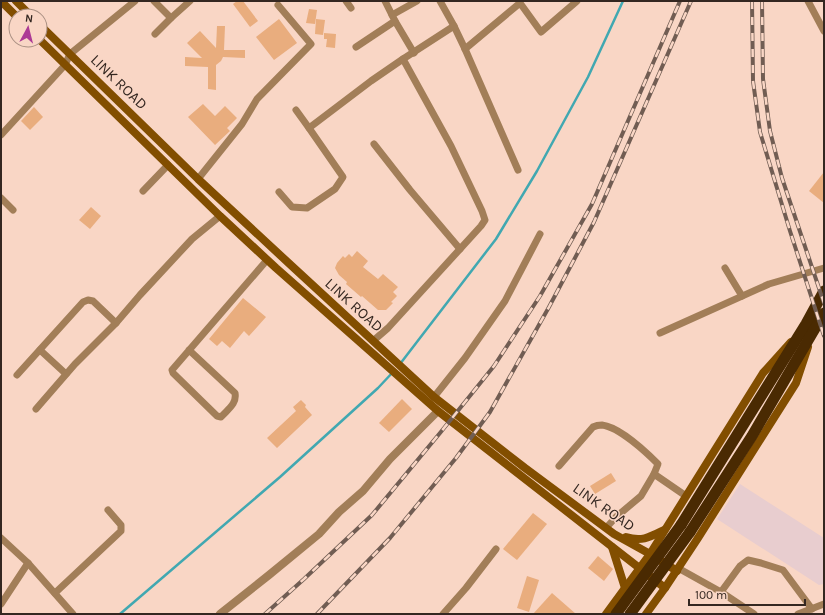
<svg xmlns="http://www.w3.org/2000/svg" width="825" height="615" viewBox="0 0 825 615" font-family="Karla,sans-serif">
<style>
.medical{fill:#e8cdcf}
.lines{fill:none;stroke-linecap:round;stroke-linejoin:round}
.stream{stroke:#41a8b1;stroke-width:2.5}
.building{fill:#e9ad7e}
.minor{stroke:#a27e58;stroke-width:7}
.tertiary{stroke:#a27e58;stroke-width:8}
.secondary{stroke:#824e00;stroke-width:8}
.trunk{stroke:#4a2a02;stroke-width:11}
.rail-casing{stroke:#715d53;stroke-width:4}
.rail{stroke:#f9d6c5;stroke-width:2.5;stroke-dasharray:8;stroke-linecap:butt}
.trunk-bridge{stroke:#4a2a02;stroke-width:11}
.labels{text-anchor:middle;stroke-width:3;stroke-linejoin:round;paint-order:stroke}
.street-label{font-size:15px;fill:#342721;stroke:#f9d6c5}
</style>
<rect width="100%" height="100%" fill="#f9d6c5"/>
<polygon class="medical" points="740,484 824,538 824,584 819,585 717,519"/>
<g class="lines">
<g class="stream">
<polyline points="400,364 496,239 537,171 588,77 623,1"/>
<polyline points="120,614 280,477 378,388 393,372"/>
</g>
</g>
<g class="building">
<polygon points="237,1 243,1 258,21 250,27 233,4"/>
<polygon points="309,9 317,10 315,24 306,23"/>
<polygon points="279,19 297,43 274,60 256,37"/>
<polygon points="316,19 325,20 323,35 315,34"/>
<polygon points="217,26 225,26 224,50 245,50 245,58 223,57 221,61 216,65 216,90 208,89 208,67 185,66 185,57 202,58 187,43 200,31 216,48"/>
<polygon points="324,33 336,34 335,48 326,47 327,39 324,39"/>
<polygon points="203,104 215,116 225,106 237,118 227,128 230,131 215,145 188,117"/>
<polygon points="34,107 43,117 30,130 21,121"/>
<polygon points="824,172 824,203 809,191"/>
<polygon points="91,207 101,216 90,229 79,220"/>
<polygon points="357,251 368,261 363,267 378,279 383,274 398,287 393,292 397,296 391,302 393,303 386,310 378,310 362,296 361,297 346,284 347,282 339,275 335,268 337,263 343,256 345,258 349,254 352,257"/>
<polygon points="243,298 266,317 249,336 244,331 230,348 222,341 217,346 209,339"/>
<polygon points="402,399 412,409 389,432 379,423"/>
<polygon points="301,400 306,405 305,407 312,415 277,448 267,438 296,411 293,407"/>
<polygon points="611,473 616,481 595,494 590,486"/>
<polygon points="533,513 547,524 517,560 503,549"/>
<polygon points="598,556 613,569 604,581 588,568"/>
<polygon points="527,576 539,580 529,612 517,608"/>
<polygon points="552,593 576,614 533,614"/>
</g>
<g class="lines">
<g class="minor">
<polyline points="154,1 171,18 190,1"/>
<polyline points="346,1 351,8"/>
<polyline points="385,1 392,15 417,1"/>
<polyline points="440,1 454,26"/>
<polyline points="808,1 824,31"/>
<polyline points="395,21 414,53"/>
<polyline points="155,34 171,18"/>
<polyline points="356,47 395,21 392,15"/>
<polyline points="465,49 520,3 541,32 577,1"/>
<polyline points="296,110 309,128 371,81 403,59"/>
<polyline points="1,135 65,65 70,54 135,1"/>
<polyline points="374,144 410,190 460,249"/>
<polyline points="198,179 242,124 257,99 311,44 278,5"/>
<polyline points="143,191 168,165"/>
<polyline points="279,192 292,207 307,208 335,189 343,177 309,128"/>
<polyline points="1,198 13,210"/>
<polyline points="725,268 742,296"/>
<polyline points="660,333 769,284 824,268"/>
<polyline points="373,341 388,328 481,226 485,220 482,211 451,146 403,59 454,26 465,49 518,170"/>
<polyline points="40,350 66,374"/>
<path d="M189,350L235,393C237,404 228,409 221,417L217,416L173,373L172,370L267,260"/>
<polyline points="17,375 83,302 88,300 93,301 116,323"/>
<polyline points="434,397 465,358 505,301 540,234"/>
<polyline points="36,409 75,364 116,323 140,295 192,239 220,216"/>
<path d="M559,466L593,427C595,426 599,425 602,425C619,427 646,452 658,464L654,474"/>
<polyline points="606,528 616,517 641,496 654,474 686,496"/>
<polyline points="1,538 28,563 73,614"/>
<polyline points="678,568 721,592 754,614"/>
<polyline points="721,592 740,566 748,560 761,563 783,570 812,609"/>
<polyline points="55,593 121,531 121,525 108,510"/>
<polyline points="1,604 28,563"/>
<polyline points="443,614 466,588 496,549"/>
<polyline points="798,614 824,604"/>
</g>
<polyline class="tertiary" points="220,614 269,575 319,534 339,512 363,491 390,459 438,411"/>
<g class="secondary">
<polyline points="1,1 16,16"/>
<polyline points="16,1 31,16"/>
<polyline points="40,25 198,179 294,268 434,397 525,468 614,534 650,554 677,571"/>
<polyline points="40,40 220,216 276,268 438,411 665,588"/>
<path d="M626,537C642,542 650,537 664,530"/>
<polyline points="612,547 625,588"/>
<polyline points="606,614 650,554 763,373 791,342"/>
<polyline points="646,614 665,588 698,538 796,383 808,347"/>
</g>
<g class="trunk">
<polyline points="681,525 806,324 824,291"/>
<polyline points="690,532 752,436 824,313"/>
</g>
<g class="rail-casing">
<g id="rail">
<polyline points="752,1 753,81 760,132 790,231 824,336"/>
<polyline points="762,1 763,79 770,131 782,178 824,303"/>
<polyline points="265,614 304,579 372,515 440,433 494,366 540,296 592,204 680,1"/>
<polyline points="317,614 390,538 456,458 490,412 549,307 594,222 691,1"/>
</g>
</g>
<use href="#rail" class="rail"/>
<g class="trunk-bridge">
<polyline points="616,614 681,525"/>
<polyline points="630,614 690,532"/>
</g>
</g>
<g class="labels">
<g class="street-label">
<text transform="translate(119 82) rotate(44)" y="5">LINK ROAD</text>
<text transform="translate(354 305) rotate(42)" y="5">LINK ROAD</text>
<text transform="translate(604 507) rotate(35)" y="5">LINK ROAD</text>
</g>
</g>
<rect width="825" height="615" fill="none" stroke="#342721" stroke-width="4"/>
<g transform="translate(28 28) rotate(7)"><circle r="19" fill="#f9d6c5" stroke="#aa9083"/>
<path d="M0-3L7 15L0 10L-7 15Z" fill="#ac3a95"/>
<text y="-6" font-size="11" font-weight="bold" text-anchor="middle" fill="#342721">N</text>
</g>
<path d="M689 599v6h116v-6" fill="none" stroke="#342721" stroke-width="2"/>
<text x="695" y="599" font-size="12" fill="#342721" stroke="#f9d6c5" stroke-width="3" paint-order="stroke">100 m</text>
</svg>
